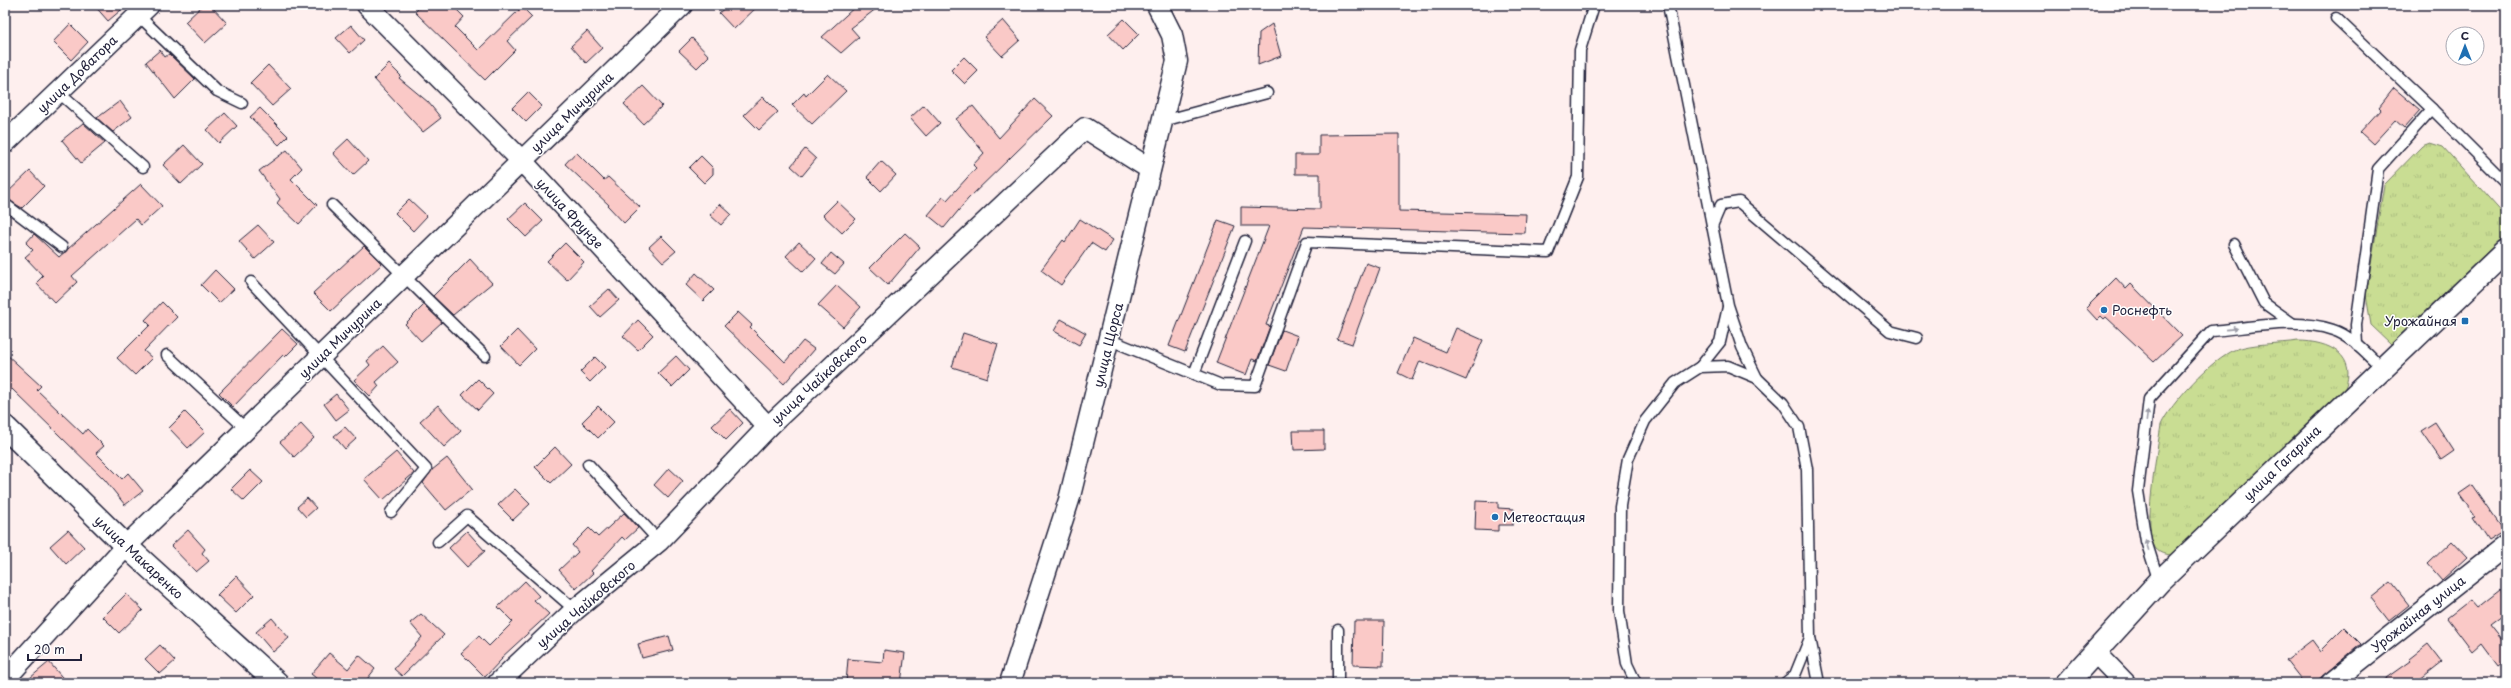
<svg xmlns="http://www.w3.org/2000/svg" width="2511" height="688" viewBox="0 0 2511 688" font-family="'Playpen Sans',sans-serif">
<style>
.grass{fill:url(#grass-tufts);stroke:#768067}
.building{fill:#fac9c7;stroke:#22223b}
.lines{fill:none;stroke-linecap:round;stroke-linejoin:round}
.service-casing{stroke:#22223b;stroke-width:13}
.minor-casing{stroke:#22223b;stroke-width:23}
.tertiary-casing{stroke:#22223b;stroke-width:25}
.secondary-casing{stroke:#22223b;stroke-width:25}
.service{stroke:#fff;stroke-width:10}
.minor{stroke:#fff;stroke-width:20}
.tertiary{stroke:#fff;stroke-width:22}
.secondary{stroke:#fff;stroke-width:22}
.oneway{fill:#9c9ca7}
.poi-dot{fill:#1f6fb2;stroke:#fff;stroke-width:1.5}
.labels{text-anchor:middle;stroke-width:3;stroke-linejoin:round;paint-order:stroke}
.street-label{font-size:13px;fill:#22223b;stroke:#fff}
.poi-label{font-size:13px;fill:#22223b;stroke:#fff;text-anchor:start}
</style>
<defs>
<pattern id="grass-tufts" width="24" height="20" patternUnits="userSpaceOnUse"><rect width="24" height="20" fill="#c9dd93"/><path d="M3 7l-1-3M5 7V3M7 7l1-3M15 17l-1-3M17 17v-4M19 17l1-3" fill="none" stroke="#acbd80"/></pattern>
</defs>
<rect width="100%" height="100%" fill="#feefee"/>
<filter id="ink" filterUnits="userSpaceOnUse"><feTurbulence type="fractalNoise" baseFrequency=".025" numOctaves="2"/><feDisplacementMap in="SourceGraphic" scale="8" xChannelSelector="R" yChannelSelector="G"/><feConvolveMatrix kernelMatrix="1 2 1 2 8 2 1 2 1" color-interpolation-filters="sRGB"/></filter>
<g filter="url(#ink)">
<g class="grass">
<polygon points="2430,143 2443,147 2506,217 2506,234 2391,344 2371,325 2366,295 2384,185 2422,146"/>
<path d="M2298,341C2329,341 2359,355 2344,391L2173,555C2163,555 2155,552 2152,541C2145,519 2157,451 2161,425C2170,404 2213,358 2234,350C2253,343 2278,344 2298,341Z"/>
</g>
<g class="building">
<polygon points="94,5 127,5 108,21"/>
<polygon points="203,5 210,5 227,23 205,43 185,22"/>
<polygon points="422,5 452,5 464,17 455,27 478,50 522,7 532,17 507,41 515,50 485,80 415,12"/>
<polygon points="728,5 759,5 734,29 719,13"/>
<polygon points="857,5 881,5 851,28 859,37 841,53 822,37"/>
<polygon points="1124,19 1139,34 1123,50 1108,34"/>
<polygon points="1003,20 1020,40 1002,56 984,37"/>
<polygon points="70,24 88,42 71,60 53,42"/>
<polygon points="1272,24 1281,56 1258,65 1259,33"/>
<polygon points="351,25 364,40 350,53 336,38"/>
<polygon points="587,31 602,48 586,63 571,46"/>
<polygon points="692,38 709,56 697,68 679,51"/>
<polygon points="160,50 165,57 169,54 195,79 175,99 146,62"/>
<polygon points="964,57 978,71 965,84 951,70"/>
<polygon points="389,64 401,76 399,78 428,102 441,118 423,132 374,79"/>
<polygon points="268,65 291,89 272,106 250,83"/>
<polygon points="828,74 846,91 812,124 792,105 804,93 806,96"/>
<polygon points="643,86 662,106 643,124 624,104"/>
<polygon points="2394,88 2420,110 2404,128 2395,120 2373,144 2360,132 2381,109 2379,107"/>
<polygon points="528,92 542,106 526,122 512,108"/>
<polygon points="763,97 778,112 759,130 744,115"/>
<polygon points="1035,99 1053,116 968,199 944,228 928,215 943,197 947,200 976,168 973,165 984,153 956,119 973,106 999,138"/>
<polygon points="120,101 132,117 113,132 97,118"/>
<polygon points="924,105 940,123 926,136 910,118"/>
<polygon points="260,108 288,136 279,145 250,117"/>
<polygon points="225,113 237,126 219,143 207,130"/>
<polygon points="83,123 105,143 81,163 62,140"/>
<polygon points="1399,134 1399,211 1526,214 1525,233 1304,227 1266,325 1270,326 1257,361 1252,359 1246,375 1216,363 1269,226 1241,226 1241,207 1320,209 1320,174 1295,174 1295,155 1319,155 1319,135"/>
<polygon points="348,139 368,161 353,175 333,153"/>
<polygon points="184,145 202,164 181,184 163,165"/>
<polygon points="805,149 816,159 802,176 791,166"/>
<polygon points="287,150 302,168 291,179 317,205 299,224 277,203 280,199 259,171"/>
<polygon points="576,152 604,180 608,177 640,207 624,223 608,206 609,205 565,164"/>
<polygon points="701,156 713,168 713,174 704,183 689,168"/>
<polygon points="881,161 896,175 881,191 867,177"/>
<polygon points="30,171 44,186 22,208 5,198 5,195"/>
<polygon points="141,184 162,206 141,225 136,219 72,276 77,282 55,303 36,283 43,276 25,257 33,250 26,243 34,234 59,257"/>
<polygon points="409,199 427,216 413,231 395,213"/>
<polygon points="837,201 856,219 842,233 823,215"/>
<polygon points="525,203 543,221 526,237 508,219"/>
<polygon points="720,204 731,214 721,225 710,215"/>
<polygon points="1080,219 1113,240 1105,252 1091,243 1061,285 1041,270 1063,240 1065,242"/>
<polygon points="1218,220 1235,226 1185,352 1169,346"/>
<polygon points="258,225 274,242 255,259 239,241"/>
<polygon points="905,233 920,247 888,285 870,268"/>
<polygon points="661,236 676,251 663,262 649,247"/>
<polygon points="799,242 816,258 803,272 786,256"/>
<polygon points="565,243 584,262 567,280 547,261"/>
<polygon points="364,246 382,264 331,311 313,293"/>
<polygon points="831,253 844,264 835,274 822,264"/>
<polygon points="470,259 492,283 453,315 433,296"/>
<polygon points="1366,263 1380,268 1352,344 1337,339"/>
<polygon points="215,270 234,289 219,303 201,285"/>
<polygon points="696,273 714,290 703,301 686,285"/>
<polygon points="2116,278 2126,289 2131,284 2182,336 2154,362 2106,317 2104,319 2101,316 2097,320 2086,308"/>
<polygon points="837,285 861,307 843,327 818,305"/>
<polygon points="609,289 619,300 600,317 590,306"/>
<polygon points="162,302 177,317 144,351 152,358 135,375 117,358 150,325 145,320"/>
<polygon points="424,305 442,322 421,341 405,324"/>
<polygon points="738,312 752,325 750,327 785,362 803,341 814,349 784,384 724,326"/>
<polygon points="1061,319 1086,333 1079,345 1054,331"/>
<polygon points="638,320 653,335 638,350 623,336"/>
<polygon points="1456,328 1483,340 1466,380 1420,361 1412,380 1398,373 1413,338 1446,352"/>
<polygon points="282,329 298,344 285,357 283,355 233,407 219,393"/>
<polygon points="517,330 535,349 519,365 501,346"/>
<polygon points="1282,330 1298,336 1286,371 1269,365"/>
<polygon points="963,333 998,344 987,378 952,367"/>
<polygon points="383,346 398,362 376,382 379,386 370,396 354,380 370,365 367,361"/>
<polygon points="5,353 41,386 37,390 83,434 87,429 104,446 96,453 122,479 128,473 143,491 125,505 105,480 12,389 5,397"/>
<polygon points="676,356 689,370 672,387 658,373"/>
<polygon points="595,357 605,367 590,382 580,372"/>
<polygon points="478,379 493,394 478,410 462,395"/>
<polygon points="336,394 349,410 336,420 324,404"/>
<polygon points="438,405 461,431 444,447 420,421"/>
<polygon points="598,406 614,422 598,438 582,422"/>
<polygon points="730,409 743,423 726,440 712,426"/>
<polygon points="185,412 205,432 188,448 169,428"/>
<polygon points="2435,422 2454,451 2441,460 2421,431"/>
<polygon points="301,424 314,438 294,457 280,442"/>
<polygon points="345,427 356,439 345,449 334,436"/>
<polygon points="1293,431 1324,431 1324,449 1294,450"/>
<polygon points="555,447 571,464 551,483 535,467"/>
<polygon points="396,452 414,473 383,500 364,479"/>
<polygon points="447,458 472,489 446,510 423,483 432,470"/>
<polygon points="669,468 683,481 668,498 654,485"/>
<polygon points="250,470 263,482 244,501 231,489"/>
<polygon points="2472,485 2504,531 2488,541 2472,517 2475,516 2459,494"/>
<polygon points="515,489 530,504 513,520 498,505"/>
<polygon points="307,498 316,508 306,517 297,507"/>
<polygon points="1476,501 1498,502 1498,508 1514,509 1513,525 1498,525 1498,531 1475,530"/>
<polygon points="624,513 638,528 625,540 622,537 591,571 593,573 576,589 559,570 578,552 572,545 589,528 598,537"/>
<polygon points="68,530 84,547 66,564 50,546"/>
<polygon points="188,530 205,549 202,553 209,561 196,572 171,546"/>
<polygon points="467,531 485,551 467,567 449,548"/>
<polygon points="2452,541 2467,557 2442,580 2428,564"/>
<polygon points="236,576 254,595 236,613 217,595"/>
<polygon points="525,581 539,596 534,600 549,614 501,658 502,659 485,677 461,653 479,636 489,646 513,622 498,607"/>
<polygon points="2391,582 2409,605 2389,621 2371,598"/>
<polygon points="2500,590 2506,598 2506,613 2490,625 2506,645 2506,660 2498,666 2481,643 2472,651 2447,618 2470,600 2477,608"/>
<polygon points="126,594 143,610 119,633 103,617"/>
<polygon points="421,614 444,635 402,676 394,669 422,637 410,623"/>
<polygon points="272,618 289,638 273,652 256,632"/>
<polygon points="1354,621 1384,621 1383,666 1353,665"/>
<polygon points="2344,627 2361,644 2314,683 2304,683 2286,660 2312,640 2320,651"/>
<polygon points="669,636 673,650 642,658 638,644"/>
<polygon points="2428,644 2442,662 2415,683 2380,683 2411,661 2409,659"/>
<polygon points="160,645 175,661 160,674 145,659"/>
<polygon points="884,650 905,653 901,683 846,683 848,659 883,662"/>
<polygon points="329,653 348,669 359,655 375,669 364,683 322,683 311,674"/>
<polygon points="49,662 67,683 24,683"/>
</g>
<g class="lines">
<g class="service-casing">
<g id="service">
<polyline points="1668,5 1728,305 1742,347 1757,378"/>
<polyline points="138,15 217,91 242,103"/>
<polyline points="2336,18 2432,109"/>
<polyline points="58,92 143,167"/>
<polyline points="1163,121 1267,93"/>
<polyline points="5,204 62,247"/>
<polyline points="332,205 485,356"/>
<polyline points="1712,226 1721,205 1739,202 1890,331 1917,338"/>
<polyline points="2234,244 2264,303 2292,323"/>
<polyline points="251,282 426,469 391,512"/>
<polyline points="1110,340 1221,385 1255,386 1307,242 1548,252 1578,177 1580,50 1594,5"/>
<polyline points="2357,345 2356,325 2378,169 2432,109 2506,183"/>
<polyline points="167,355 246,429"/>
<polyline points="1700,367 1720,342 1728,307"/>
<polyline points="1194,374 1245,241"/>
<polyline points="588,464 659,541"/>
<polyline points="438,542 467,516 575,610"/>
<path d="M2159,582L2146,541L2138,491L2149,399L2211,331C2250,328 2295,317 2333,330C2352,336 2368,355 2381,367"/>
<polyline points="1338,683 1338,630"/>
<polyline points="1636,683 1627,664 1619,611 1620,506 1628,459 1645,421 1675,383 1700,367 1728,366 1757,378 1783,403 1799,427 1807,469 1810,638 1819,683"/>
<polyline points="1785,683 1795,675 1810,638"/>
</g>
</g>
<g class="minor-casing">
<g id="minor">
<polyline points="367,5 522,161 768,427"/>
<polyline points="5,143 149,5"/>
<polyline points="2096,653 2125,683"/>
<polyline points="5,679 126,546 682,5"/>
<polyline points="498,683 575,610 659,541 768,427 1085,128 1150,169"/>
<polyline points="1010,683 1069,500 1177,61 1172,35 1157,5"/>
<polyline points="2331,683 2506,545"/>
</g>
</g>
<g class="tertiary-casing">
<polyline id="tertiary" points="5,427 126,546 277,683"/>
</g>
<g class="secondary-casing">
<polyline id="secondary" points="2067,683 2159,582 2506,251"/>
</g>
<use href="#service" class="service"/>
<use href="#minor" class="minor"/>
<use href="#tertiary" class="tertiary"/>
<use href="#secondary" class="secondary"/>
</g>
<defs><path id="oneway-solid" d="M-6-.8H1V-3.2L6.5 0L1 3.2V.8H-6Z"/></defs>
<g class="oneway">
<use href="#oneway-solid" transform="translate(2232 329) rotate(-6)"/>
<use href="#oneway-solid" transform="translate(2147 416) rotate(-83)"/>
<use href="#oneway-solid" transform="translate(2147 545) rotate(-107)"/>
</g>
</g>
<g class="poi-dot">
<circle cx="2104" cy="310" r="4"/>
<rect x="2461" y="317" width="8" height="8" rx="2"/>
<circle cx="1495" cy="517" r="4"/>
</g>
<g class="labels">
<g class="street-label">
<text transform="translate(77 74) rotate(-44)" y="5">улица Доватора</text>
<text transform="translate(572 112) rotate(-44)" y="5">улица Мичурина</text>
<text transform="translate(570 213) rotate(47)" y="5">улица Фрунзе</text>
<text transform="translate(340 338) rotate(-44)" y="5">улица Мичурина</text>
<text transform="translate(1108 345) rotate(-76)" y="5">улица Щорса</text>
<text transform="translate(819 379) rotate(-43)" y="5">улица Чайковского</text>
<text transform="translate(2282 463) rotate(-44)" y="5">улица Гагарина</text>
<text transform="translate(139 557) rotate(43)" y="5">улица Макаренко</text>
<text transform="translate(586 604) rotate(-41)" y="5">улица Чайковского</text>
<text transform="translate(2418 614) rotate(-38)" y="5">Урожайная улица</text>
</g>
<g class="poi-label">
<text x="2112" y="315">Роснефть</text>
<text x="2457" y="326" text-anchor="end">Урожайная</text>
<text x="1503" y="522">Метеостация</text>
</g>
</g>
<rect width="2511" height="688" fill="none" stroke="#fff" stroke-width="20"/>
<rect x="10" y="10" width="2491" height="668" fill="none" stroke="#22223b" stroke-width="1.5" filter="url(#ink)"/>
<g transform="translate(2465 46)"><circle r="19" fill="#ffffff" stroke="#a7a7b1"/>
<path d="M0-3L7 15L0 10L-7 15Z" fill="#1f6fb2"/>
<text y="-6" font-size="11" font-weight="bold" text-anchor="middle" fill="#22223b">С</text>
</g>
<path d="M28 654v6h53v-6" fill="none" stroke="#22223b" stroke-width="2"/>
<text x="34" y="654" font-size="12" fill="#22223b" stroke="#ffffff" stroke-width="3" paint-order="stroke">20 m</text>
</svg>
